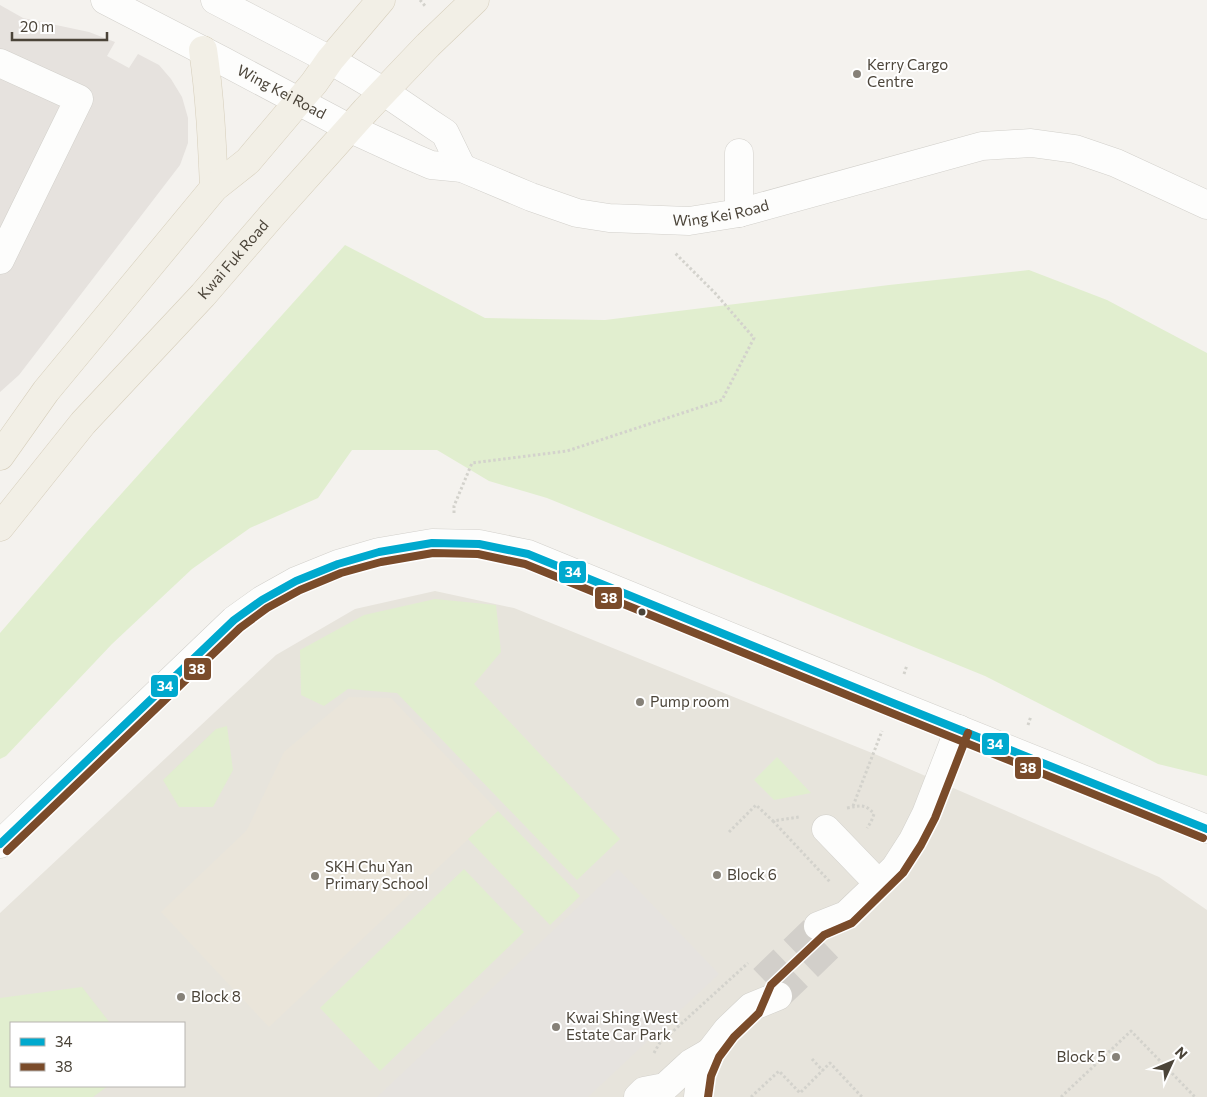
<svg xmlns="http://www.w3.org/2000/svg" width="1207" height="1097" viewBox="0 0 1207 1097" font-family="Commissioner,sans-serif">
<style>
.residential{fill:#e7e4dc;fill-rule:evenodd}
.industrial{fill:#e6e2de}
.education{fill:#eae5da}
.green{fill:#e1eecf}
.parking{fill:#e6e3df}
.lines{fill:none;stroke-linecap:round;stroke-linejoin:round}
.minor-tunnel{stroke:#d2cfca;stroke-width:28;stroke-dasharray:28 14;stroke-linecap:butt}
.minor-casing{stroke:#d2d0cb;stroke-width:29}
.major-casing{stroke:#d6cebb;stroke-width:29}
.path{stroke:#d3d2cc;stroke-width:3;stroke-dasharray:2.5 2.5;stroke-linecap:butt}
.minor{stroke:#fdfdfc;stroke-width:28}
.major{stroke:#f2efe6;stroke-width:28}
.bus-1-casing{stroke:#fff;stroke-width:11}
.bus-2-casing{stroke:#fff;stroke-width:11}
.bus-1{stroke:#00a9ce;stroke-width:8}
.bus-2{stroke:#7a4b2a;stroke-width:8}
.poi-dot{fill:#868178;stroke:#fff;stroke-width:2}
.bus-dot{fill:#4b4439;stroke:#fff;stroke-width:2}
.labels{text-anchor:middle;stroke-width:4;stroke-linejoin:round;paint-order:stroke}
.poi-label{font-size:15px;fill:#4b4439;stroke:#fff;text-anchor:start}
.street-label{font-size:15px;fill:#4b4439;stroke:#fff}
.line-badge{stroke:#fff;stroke-width:2}
.badge-label{font-size:14px;text-anchor:middle;font-weight:bold;fill:#fff}
</style>
<rect width="100%" height="100%" fill="#f4f2ee"/>
<path class="residential" d="M435,591L514,608L877,755L1159,877L1207,910V1097H0V913L276,655L355,609ZM11,1023H184V1086H11Z"/>
<polygon class="industrial" points="0,5 23,18 89,32 115,42 107,56 129,68 138,54 159,65 171,79 182,97 188,118 188,143 180,165 19,375 0,392"/>
<polygon class="education" points="349,697 391,698 498,811 269,1027 161,912 247,830 284,752"/>
<g class="green">
<polygon points="345,245 485,318 605,320 889,285 1029,270 1107,300 1207,353 1207,776 1158,764 985,676 547,498 489,481 437,450 352,450 318,498 250,528 192,569 112,644 6,756 0,759 0,633 87,532"/>
<polygon points="435,599 496,605 501,652 474,684 620,839 577,880 397,693 348,689 324,706 301,695 300,650 364,615"/>
<polygon points="227,726 233,770 213,807 179,807 163,780 216,729"/>
<polygon points="777,757 811,793 774,800 754,780"/>
<polygon points="498,811 580,896 550,925 468,839"/>
<polygon points="464,869 524,932 380,1071 320,1008"/>
<polygon points="82,987 110,1023 11,1023 11,1086 108,1086 93,1097 0,1097 0,998"/>
</g>
<polygon class="parking" points="618,869 719,974 588,1097 377,1097"/>
<g class="lines">
<g class="minor-tunnel">
<polyline points="763,979 818,926"/>
<polyline points="778,996 834,942"/>
</g>
<g class="minor-casing">
<g id="minor">
<path id="s1" d="M105,0L223,61L349,128L410,156L431,165L462,168L531,197L577,213L609,218L689,221L739,213L982,146L1031,143L1075,149L1116,163L1207,205"/>
<polyline points="215,0 330,60 383,91 430,123 445,133 462,168"/>
<polyline points="0,63 79,99 0,260"/>
<polyline points="739,153 739,213"/>
<polyline points="826,829 879,884"/>
<polyline points="0,844 234,620 262,600 296,581 338,564 379,552 432,543 479,544 528,554 893,703 1207,829"/>
<polyline points="818,926 846,915 895,868 913,840 926,814 959,729"/>
<polyline points="638,1097 644,1091 665,1087 691,1063 710,1052"/>
<polyline points="698,1097 701,1073 710,1052 727,1030 751,1007 778,996"/>
</g>
</g>
<g class="major-casing">
<g id="major">
<path d="M203,50C210,96 212,142 214,188"/>
<polyline points="0,456 46,391 214,188 248,161 314,83 330,60 381,0"/>
<path id="s2" d="M0,527L83,423L203,295L273,214L366,110L428,45L475,0"/>
</g>
</g>
<g class="path">
<polyline points="420,0 426,7"/>
<polyline points="454,513 454,506 472,463 567,451 722,400 754,338 715,293 674,252"/>
<polyline points="904,674 907,665"/>
<polyline points="1028,725 1031,716"/>
<polyline points="853,806 882,731"/>
<path d="M847,808C860,806 865,803 874,814L871,822L867,828"/>
<polyline points="773,821 831,883"/>
<polyline points="729,832 756,805 773,821 799,817"/>
<polyline points="654,1053 659,1044 748,963"/>
<polyline points="812,1059 823,1071"/>
<polyline points="751,1097 779,1071 800,1093 830,1063 862,1097"/>
<polyline points="1061,1097 1131,1031 1195,1097"/>
</g>
<use href="#minor" class="minor"/>
<use href="#major" class="major"/>
<g class="bus-1-casing">
<polyline id="bus-1" points="0,844 234,620 262,600 296,581 338,564 379,552 432,543 479,544 528,554 893,703 1207,829"/>
</g>
<g class="bus-2-casing">
<g id="bus-2">
<polyline points="7,851 240,628 267,608 300,590 341,573 381,562 433,553 478,554 525,564 889,712 1203,838"/>
<polyline points="708,1097 711,1076 719,1057 734,1037 759,1013 771,985 824,935 852,923 903,873 921,845 935,818 968,733"/>
</g>
</g>
<use href="#bus-1" class="bus-1"/>
<use href="#bus-2" class="bus-2"/>
</g>
<g class="poi-dot">
<circle cx="857" cy="74" r="5"/>
<circle cx="640" cy="702" r="5"/>
<circle cx="717" cy="875" r="5"/>
<circle cx="315" cy="876" r="5"/>
<circle cx="181" cy="997" r="5"/>
<circle cx="556" cy="1027" r="5"/>
<circle cx="1116" cy="1057" r="5"/>
</g>
<circle class="bus-dot" cx="642" cy="612" r="4.5"/>
<g class="labels">
<g class="poi-label">
<text x="867" y="70">Kerry Cargo<tspan x="867" dy="17">Centre</tspan></text>
<text x="650" y="707">Pump room</text>
<text x="325" y="872">SKH Chu Yan<tspan x="325" dy="17">Primary School</tspan></text>
<text x="727" y="880">Block 6</text>
<text x="191" y="1002">Block 8</text>
<text x="566" y="1023">Kwai Shing West<tspan x="566" dy="17">Estate Car Park</tspan></text>
<text x="1106" y="1062" text-anchor="end">Block 5</text>
</g>
<g class="street-label">
<text dy="5" stroke="none"><textPath href="#s1" startOffset="199">Wing Kei Road</textPath></text>
<text dy="5" stroke="none"><textPath href="#s1" startOffset="665">Wing Kei Road</textPath></text>
<text dy="5" stroke="none"><textPath href="#s2" startOffset="355">Kwai Fuk Road</textPath></text>
</g>
</g>
<g class="line-badge">
<rect x="558" y="560" width="29" height="24" rx="5" fill="#00a9ce"/>
<rect x="594" y="586" width="29" height="24" rx="5" fill="#7a4b2a"/>
<rect x="183" y="657" width="29" height="24" rx="5" fill="#7a4b2a"/>
<rect x="150" y="674" width="29" height="24" rx="5" fill="#00a9ce"/>
<rect x="981" y="732" width="29" height="24" rx="5" fill="#00a9ce"/>
<rect x="1014" y="756" width="28" height="24" rx="5" fill="#7a4b2a"/>
</g>
<g class="badge-label">
<text x="573" y="577">34</text>
<text x="609" y="603">38</text>
<text x="197" y="674">38</text>
<text x="165" y="691">34</text>
<text x="995" y="749">34</text>
<text x="1028" y="773">38</text>
</g>
<rect x="10" y="1022" width="175" height="65" fill="#ffffff" stroke="#b7b4b0"/>
<rect x="20" y="1038" width="25" height="8" fill="#00a9ce" stroke="#b7b4b0"/>
<text x="55" y="1047" font-size="15" fill="#4b4439">34</text>
<rect x="20" y="1063" width="25" height="8" fill="#7a4b2a" stroke="#b7b4b0"/>
<text x="55" y="1072" font-size="15" fill="#4b4439">38</text>
<g transform="translate(1172 1062) rotate(46)" stroke="#ffffff" stroke-width="4" paint-order="stroke">
<path d="M0-4L9 19L0 12L-9 19Z" fill="#4b4439"/>
<text y="-8" font-size="14" font-weight="bold" text-anchor="middle" fill="#4b4439">N</text>
</g>
<path d="M12 32v8h95v-8" fill="none" stroke="#4b4439" stroke-width="2.5"/>
<text x="20" y="32" font-size="15" fill="#4b4439" stroke="#ffffff" stroke-width="4" paint-order="stroke">20 m</text>
</svg>
